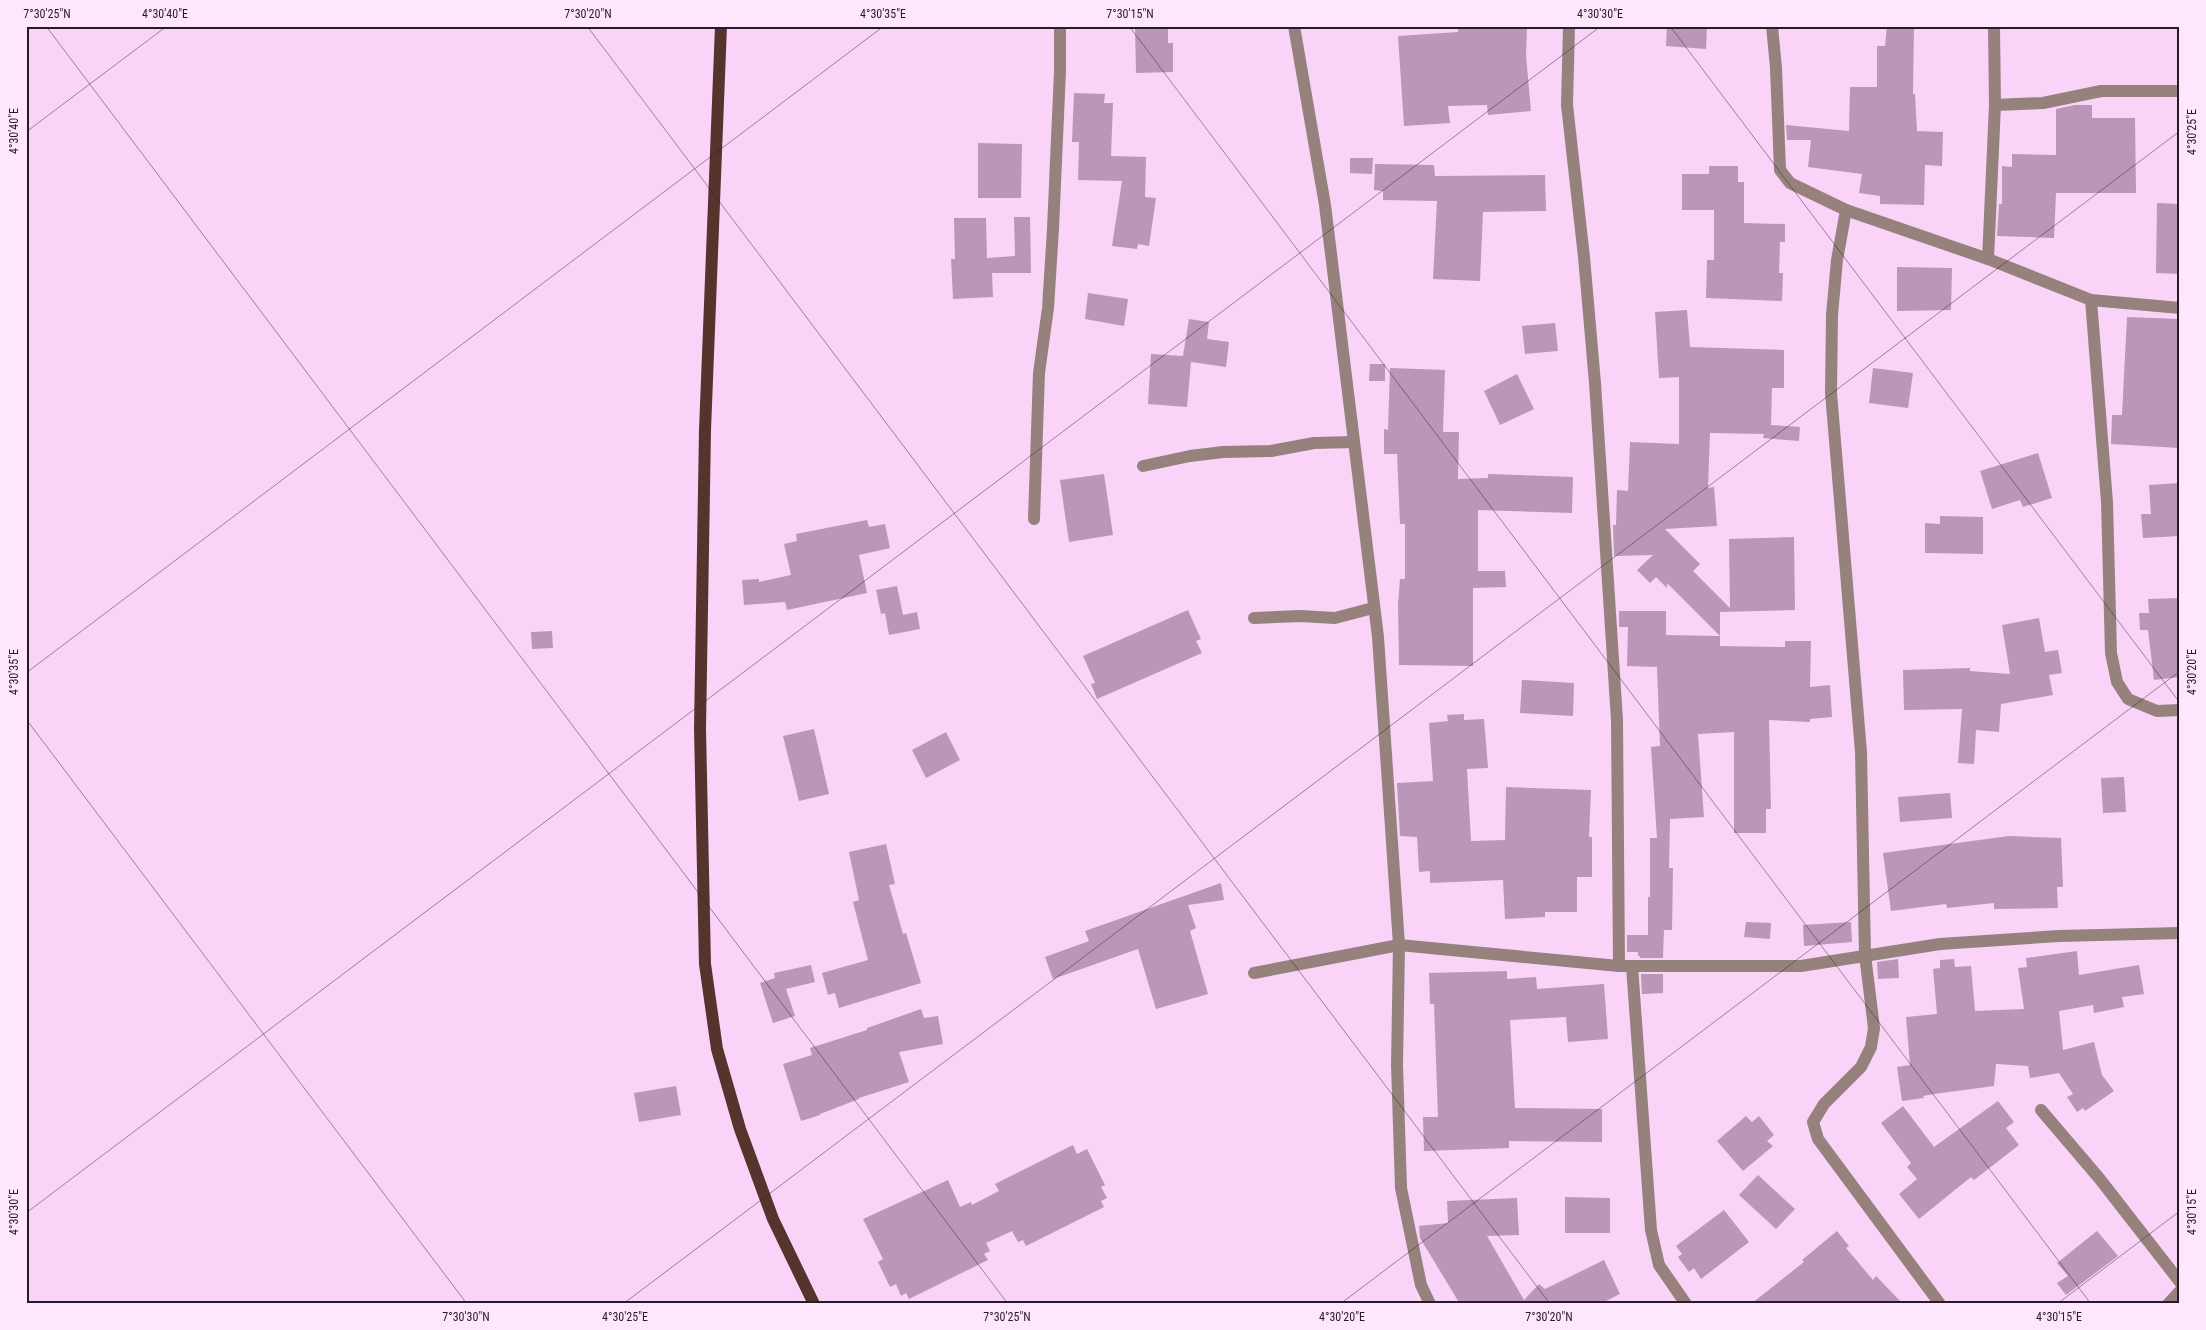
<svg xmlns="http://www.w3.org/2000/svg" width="2206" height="1330" viewBox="0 0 2206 1330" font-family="'Roboto Condensed',sans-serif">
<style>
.building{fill:#ba96b9}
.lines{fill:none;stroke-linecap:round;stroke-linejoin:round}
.minor{stroke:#97817d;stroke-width:12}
.major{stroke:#57332e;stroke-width:12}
.ticks{fill:none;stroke:#281a28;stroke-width:1;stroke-opacity:0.45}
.neatline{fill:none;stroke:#281a28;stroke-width:2}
.ticks-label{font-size:12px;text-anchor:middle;fill:#281a28}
</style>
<rect width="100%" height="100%" fill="#fad4f8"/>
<g class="building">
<polygon points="1135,26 1168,26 1168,43 1173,43 1173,72 1136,73"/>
<polygon points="1458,26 1527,26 1526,56 1531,111 1488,115 1487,105 1448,106 1450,123 1404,126 1398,36 1458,32"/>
<polygon points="1667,26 1707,27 1706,49 1666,46"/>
<polygon points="1887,26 1914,26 1913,94 1915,94 1917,131 1943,132 1942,166 1925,165 1924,205 1880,204 1880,196 1859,193 1862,174 1808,167 1811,140 1787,140 1786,125 1849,131 1850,87 1877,87 1877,46 1885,46"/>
<polygon points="1074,93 1105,94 1104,103 1113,103 1111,156 1146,157 1145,197 1156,198 1149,246 1138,244 1137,249 1112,246 1122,181 1078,180 1079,142 1072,142"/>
<polygon points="2075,105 2092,105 2092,118 2135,118 2136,193 2056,193 2054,238 1997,236 1999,204 2002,204 2002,166 2012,167 2012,154 2056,155 2056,109"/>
<polygon points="978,143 1022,144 1021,198 978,198"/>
<polygon points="1350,158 1373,158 1372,174 1350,173"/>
<polygon points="1375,164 1434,165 1435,176 1545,175 1546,211 1483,212 1480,281 1433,279 1437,201 1383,200 1383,191 1374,190"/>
<polygon points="1709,166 1738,166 1738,182 1744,182 1744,223 1785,224 1785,242 1780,242 1779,273 1783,273 1782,301 1706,298 1707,260 1714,260 1714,210 1682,210 1682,174 1709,174"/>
<polygon points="2157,203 2180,204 2180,274 2156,273"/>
<polygon points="1014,217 1030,217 1031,273 992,273 993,297 953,299 951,259 955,259 954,218 986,218 987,258 1015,256"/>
<polygon points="1897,267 1952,268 1951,310 1897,311"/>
<polygon points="1088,293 1128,299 1124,326 1085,319"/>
<polygon points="1687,310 1690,347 1784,350 1784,388 1772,388 1771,425 1800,427 1799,441 1763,438 1764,434 1710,433 1708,488 1714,487 1717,526 1665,529 1700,564 1693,571 1730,608 1729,539 1794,537 1795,610 1720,612 1720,646 1785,647 1785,641 1811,641 1810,687 1830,685 1832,717 1810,719 1810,722 1769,720 1771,809 1766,809 1766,833 1734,833 1734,732 1698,734 1704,817 1670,819 1669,868 1673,868 1672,930 1664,930 1663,958 1640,958 1640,956 1638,956 1638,952 1627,952 1627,935 1648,935 1648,897 1650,897 1650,838 1657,838 1651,747 1660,746 1657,667 1627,666 1628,627 1619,627 1619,611 1666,611 1666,635 1720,636 1667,583 1667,588 1656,577 1650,583 1637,570 1653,555 1614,556 1613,525 1616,525 1617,490 1628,491 1630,442 1679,444 1679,377 1659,378 1655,312"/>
<polygon points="2127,317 2180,319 2180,448 2111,444 2112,415 2122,415"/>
<polygon points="1189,319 1209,322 1207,339 1229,342 1226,367 1191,362 1187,407 1148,404 1151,354 1183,356"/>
<polygon points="1555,323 1558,351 1525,354 1522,326"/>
<polygon points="1370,364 1385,364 1385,381 1369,381"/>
<polygon points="1390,368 1445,370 1443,432 1459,432 1458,479 1488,478 1488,474 1573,477 1572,513 1478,510 1478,571 1505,571 1506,587 1473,588 1473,666 1399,665 1398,604 1400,579 1405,579 1405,524 1400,524 1397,454 1384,454 1384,429 1388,430"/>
<polygon points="1873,368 1913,373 1908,408 1869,403"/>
<polygon points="1517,374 1534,409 1500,425 1484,391"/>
<polygon points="2038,453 2052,498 2023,507 2020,500 1992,509 1980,471"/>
<polygon points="1104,474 1113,535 1069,542 1060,480"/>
<polygon points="2180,483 2180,536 2143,538 2141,514 2151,514 2149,485"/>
<polygon points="1940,516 1983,517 1983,554 1925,553 1925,523 1940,524"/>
<polygon points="867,520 869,527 885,524 890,548 859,555 867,593 787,610 785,602 744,605 742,580 759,579 759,582 791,575 784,544 797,541 796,534"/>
<polygon points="897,586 903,615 917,612 920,629 889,635 885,613 881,614 876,590"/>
<polygon points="2180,598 2180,677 2154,680 2148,630 2140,630 2139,613 2149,613 2148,599"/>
<polygon points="1188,610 1201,639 1196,641 1202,653 1097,699 1091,684 1095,683 1083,656"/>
<polygon points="2039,618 2045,652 2058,650 2062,673 2049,675 2053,695 2001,704 1999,732 1976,730 1974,764 1958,763 1962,709 1904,710 1903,670 1970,668 1970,671 2010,674 2002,625"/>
<polygon points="552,631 553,648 532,649 531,632"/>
<polygon points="1522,680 1574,683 1573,716 1520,713"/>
<polygon points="1464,714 1464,720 1484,719 1488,768 1467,769 1471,841 1505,840 1506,787 1591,790 1589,837 1592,837 1592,877 1577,877 1577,912 1545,912 1545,917 1505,919 1503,880 1430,883 1430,871 1419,872 1417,837 1400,836 1397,783 1433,781 1429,723 1448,721 1447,715"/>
<polygon points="814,729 829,794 799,801 783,736"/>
<polygon points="946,732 960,760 926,778 912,750"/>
<polygon points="2124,777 2126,812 2103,813 2101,778"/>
<polygon points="1950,793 1952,818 1900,822 1898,797"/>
<polygon points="2009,836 2061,838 2063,887 2057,887 2058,908 1994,909 1994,903 1947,908 1946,904 1891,911 1883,853"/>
<polygon points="886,844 895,884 889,885 903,934 906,933 921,983 839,1008 835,993 828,995 822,973 868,960 853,902 859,900 849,852"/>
<polygon points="1221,883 1224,900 1188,905 1196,928 1190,931 1208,994 1156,1009 1138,949 1053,979 1045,957 1089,941 1085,931"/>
<polygon points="1746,922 1771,923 1770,939 1744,937"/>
<polygon points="1851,922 1852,942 1804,946 1803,925"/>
<polygon points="2077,951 2079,975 2139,965 2144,994 2122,997 2124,1007 2094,1013 2093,1005 2059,1011 2063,1050 2094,1042 2102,1075 2114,1091 2085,1111 2083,1108 2077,1112 2067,1097 2073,1094 2059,1073 2030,1078 2028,1066 1996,1064 1994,1086 1934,1094 1923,1096 1924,1098 1902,1101 1897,1067 1910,1065 1906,1017 1937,1014 1933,969 1940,968 1940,960 1954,959 1955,967 1971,966 1975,1011 2024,1009 2018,968 2027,967 2026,958"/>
<polygon points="1898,959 1899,978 1878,979 1877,962"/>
<polygon points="811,965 815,982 786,989 795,1016 773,1023 760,983 775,978 774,973"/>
<polygon points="1507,971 1507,979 1536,977 1537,989 1604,984 1608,1039 1568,1042 1566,1017 1510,1020 1515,1108 1602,1109 1602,1142 1509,1141 1509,1148 1424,1151 1423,1117 1438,1117 1434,1004 1430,1004 1429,973"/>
<polygon points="1641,974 1663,974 1663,993 1642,994"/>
<polygon points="921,1009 924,1018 938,1016 943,1044 899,1052 909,1082 859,1098 859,1099 820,1114 820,1115 801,1121 783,1064 812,1055 810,1048 867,1030 867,1028"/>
<polygon points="676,1086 681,1115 639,1122 634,1093"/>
<polygon points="1998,1101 2014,1122 2006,1128 2019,1145 1974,1180 1971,1177 1919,1219 1899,1194 1917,1179 1907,1167 1911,1163 1881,1123 1903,1106 1934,1147"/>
<polygon points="1746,1116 1752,1122 1759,1116 1774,1135 1767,1141 1773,1146 1743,1171 1717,1141"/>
<polygon points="1073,1145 1077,1154 1087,1149 1105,1185 1101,1187 1107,1198 1101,1201 1104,1207 1026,1246 1023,1240 1018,1242 1012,1231 986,1243 990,1251 984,1254 988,1260 909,1299 906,1293 901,1296 896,1284 890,1287 878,1262 883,1259 863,1219 948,1180 960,1207 971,1202 972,1205 999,1191 995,1184"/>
<polygon points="1758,1175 1795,1209 1776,1229 1739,1195"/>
<polygon points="1565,1197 1610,1198 1610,1233 1565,1233"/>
<polygon points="1517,1198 1519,1235 1487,1236 1524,1300 1539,1284 1545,1289 1604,1260 1620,1294 1600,1304 1460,1304 1420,1238 1419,1226 1448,1223 1447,1201"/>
<polygon points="1724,1210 1749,1242 1701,1279 1694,1268 1689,1272 1678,1257 1682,1254 1676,1246"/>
<polygon points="1837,1231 1849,1246 1846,1248 1873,1280 1876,1276 1903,1304 1751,1304 1804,1262 1802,1260"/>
<polygon points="2097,1231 2118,1256 2066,1295 2057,1283 2068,1276 2057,1263"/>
</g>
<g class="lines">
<g class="minor">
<polyline points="1294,26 1325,205 1378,637 1399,945 1397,1065 1401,1188 1421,1285 1430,1304"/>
<polyline points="1569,26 1567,105 1584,257 1595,383 1617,720 1619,966"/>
<polyline points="1772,26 1776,68 1780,170 1790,183 1846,210 1988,259 2091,300 2180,308"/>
<polyline points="1995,105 2043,103 2101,91 2180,91"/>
<polyline points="1846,210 1837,260 1832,315 1831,393 1861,752 1865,955 1874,1028 1871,1047 1861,1067 1824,1104 1813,1122 1818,1139 1940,1304"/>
<polyline points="1988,259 1995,105 1994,26"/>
<polyline points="2091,300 2107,502 2111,653 2117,682 2128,699 2157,711 2180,710"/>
<polyline points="1143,466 1190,456 1223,452 1271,451 1314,443 1354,442"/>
<polyline points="1034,519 1039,373 1048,308 1053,229 1060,71 1060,26"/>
<polyline points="1254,618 1300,616 1335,618 1373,608"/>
<polyline points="1632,966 1651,1230 1659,1265 1686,1304"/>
<polyline points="1254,973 1399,945 1619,966 1801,966 1940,944 2059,936 2180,933"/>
<polyline points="2041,1110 2099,1178 2180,1282"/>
<polyline points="2168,1304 2180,1291"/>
</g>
<polyline class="major" points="721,26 705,430 700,729 705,964 717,1049 740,1129 773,1219 814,1304"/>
</g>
<path class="ticks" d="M46,26L1008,1304M587,26L1550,1304M1129,26L2091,1304M1670,26L2180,703M26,132L167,26M26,673L884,26M26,719L467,1304M26,1213L1601,26M623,1304L2180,131M1340,1304L2180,671M2057,1304L2180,1211"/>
<rect width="2206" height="1330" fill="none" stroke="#fee7fd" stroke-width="55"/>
<rect x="28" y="28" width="2150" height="1274" class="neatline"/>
<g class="ticks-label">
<text x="47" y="18">7°30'25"N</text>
<text x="165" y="18">4°30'40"E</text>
<text x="588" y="18">7°30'20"N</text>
<text x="883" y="18">4°30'35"E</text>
<text x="1130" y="18">7°30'15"N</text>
<text x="1600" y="18">4°30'30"E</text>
<text transform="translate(14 131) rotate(-90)" y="4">4°30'40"E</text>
<text transform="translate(2192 132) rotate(-90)" y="4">4°30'25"E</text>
<text transform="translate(14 672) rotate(-90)" y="4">4°30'35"E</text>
<text transform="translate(2192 672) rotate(-90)" y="4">4°30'20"E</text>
<text transform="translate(14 1212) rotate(-90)" y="4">4°30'30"E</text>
<text transform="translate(2192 1212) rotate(-90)" y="4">4°30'15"E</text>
<text x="466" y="1321">7°30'30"N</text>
<text x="625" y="1321">4°30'25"E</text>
<text x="1007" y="1321">7°30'25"N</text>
<text x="1342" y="1321">4°30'20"E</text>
<text x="1549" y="1321">7°30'20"N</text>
<text x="2059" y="1321">4°30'15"E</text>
</g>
</svg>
